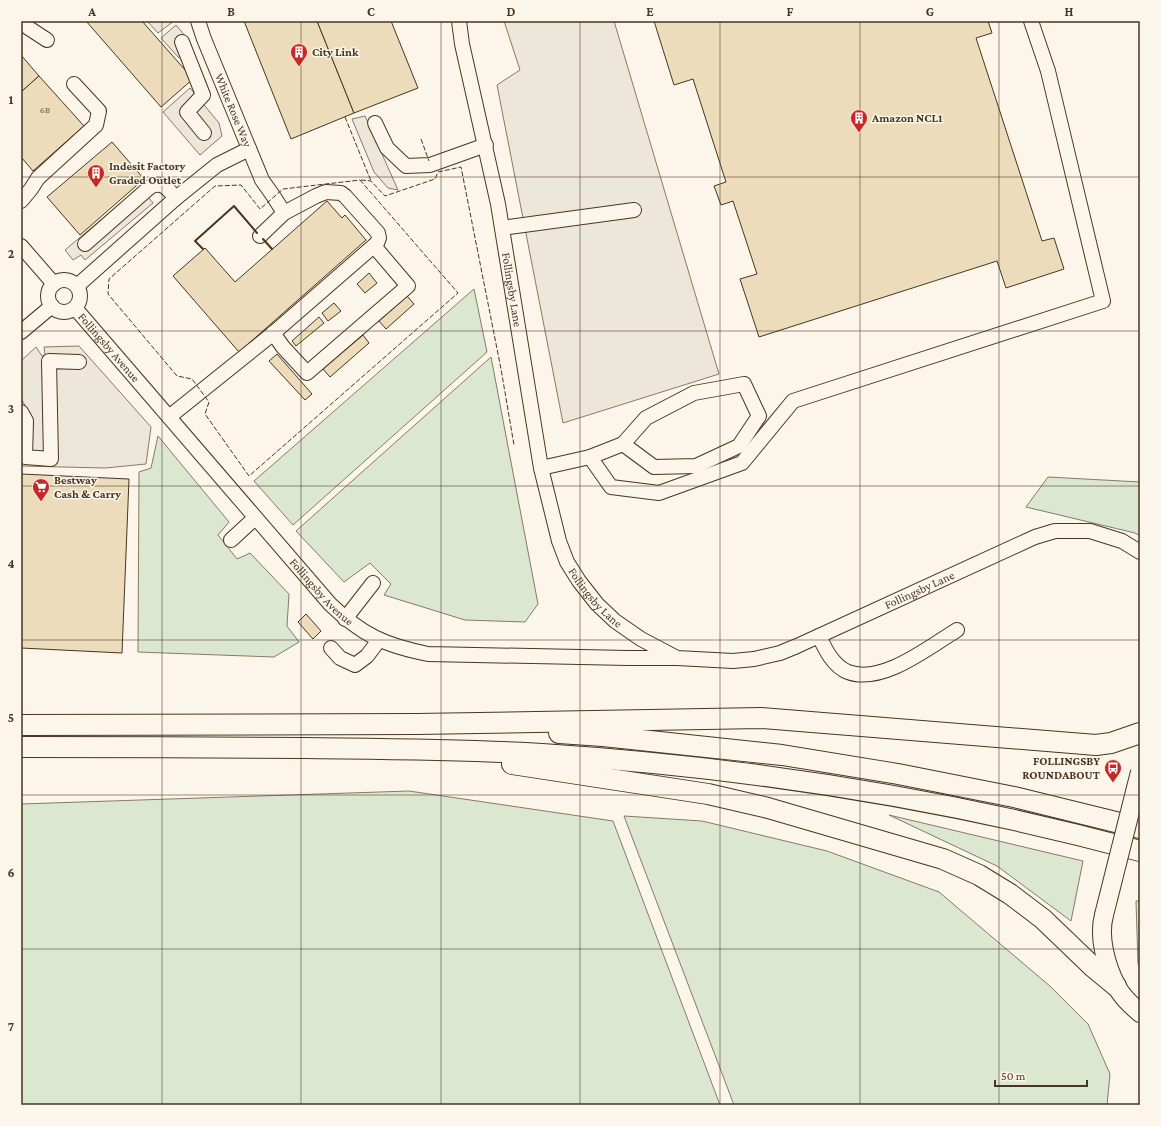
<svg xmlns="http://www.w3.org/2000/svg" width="1161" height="1126" viewBox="0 0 1161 1126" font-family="'Crimson Pro',serif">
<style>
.green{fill:#dce7d0;stroke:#887966}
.parking{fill:#ede7d9;stroke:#887966}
.building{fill:#ecdcbc;stroke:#4a3520}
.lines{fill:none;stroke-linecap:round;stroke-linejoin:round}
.minor-casing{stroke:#4a3520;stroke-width:16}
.major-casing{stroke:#4a3520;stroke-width:20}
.highway-casing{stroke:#4a3520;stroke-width:22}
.minor{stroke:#fbf6e9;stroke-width:14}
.major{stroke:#fbf6e9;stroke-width:18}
.highway{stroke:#fbf6e9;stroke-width:20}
.major-bridge-casing{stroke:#4a3520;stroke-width:20;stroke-linecap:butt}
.major-bridge{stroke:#fbf6e9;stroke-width:18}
.fence{stroke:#4a3520;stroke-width:1;stroke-dasharray:5 2;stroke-linecap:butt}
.wall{stroke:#4a3520;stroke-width:2}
.grid{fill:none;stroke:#4a3520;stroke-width:1;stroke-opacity:0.55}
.labels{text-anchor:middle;stroke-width:3;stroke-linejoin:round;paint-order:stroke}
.number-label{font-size:10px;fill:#725f47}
.poi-label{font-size:12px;font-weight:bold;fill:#4a3520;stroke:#fbf6e9;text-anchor:start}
.street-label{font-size:12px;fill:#4a3520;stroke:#fbf6e9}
.neatline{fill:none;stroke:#4a3520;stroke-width:1.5}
.grid-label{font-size:13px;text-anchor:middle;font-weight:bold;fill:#4a3520}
</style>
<rect width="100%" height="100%" fill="#fbf6e9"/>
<g class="green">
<polygon points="474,289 487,352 293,525 254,481"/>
<polygon points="491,357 538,604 525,622 465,620 384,595 391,584 370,563 344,582 296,531"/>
<polygon points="158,436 229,522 218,535 237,559 250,553 289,594 287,626 299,642 274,657 138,652 139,472 151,468"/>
<polygon points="1048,477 1140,482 1140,536 1135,533 1026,507"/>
<polygon points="409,791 613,821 720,1105 21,1105 21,804"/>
<polygon points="889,815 1083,861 1071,921 997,866"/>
<polygon points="624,816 702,821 827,851 939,892 1051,987 1088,1024 1110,1074 1107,1105 734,1105"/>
<polygon points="1136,901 1140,901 1140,967 1138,964"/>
</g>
<g class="parking">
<polygon points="147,21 174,21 158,33"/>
<polygon points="504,21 614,21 719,374 563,423 497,85 520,70"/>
<polygon points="176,25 186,37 191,48 179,58 161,38"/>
<polygon points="190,88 219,123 222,136 200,155 163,112"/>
<polygon points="365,116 398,190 388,188 374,172 352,119"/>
<polygon points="140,187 153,203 85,260 81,255 73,260 65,250"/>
<polygon points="79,346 151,427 146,464 105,468 21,466 21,426 30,415 21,398 21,361 36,347 42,356 45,355 44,347"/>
</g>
<g class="building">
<polygon points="86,21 142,21 193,79 161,107"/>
<polygon points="244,21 317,21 354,113 291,139"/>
<polygon points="317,21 391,21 418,88 354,113"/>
<polygon points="654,21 988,21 992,33 976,38 1042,241 1054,238 1064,269 1006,288 997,261 759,337 740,279 757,274 733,201 721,205 714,186 726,182 693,79 674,85"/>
<polygon points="21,55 39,76 21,92"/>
<polygon points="39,76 84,126 33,171 21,157 21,92"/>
<polygon points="112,142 144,179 80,235 47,197"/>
<polygon points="327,201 342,218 345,215 366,240 239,352 173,276 205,248 235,282"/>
<polygon points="369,273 377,283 365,293 357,284"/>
<polygon points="407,296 414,304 386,329 379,321"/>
<polygon points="334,303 341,311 328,321 322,313"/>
<polygon points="319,317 324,323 296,346 292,341"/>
<polygon points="363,335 369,343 330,377 323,369"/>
<polygon points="277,354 312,394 305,400 269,361"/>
<polygon points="21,474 129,479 122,653 21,648"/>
<polygon points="306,614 321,631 313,639 298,622"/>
</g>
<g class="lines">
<g class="minor-casing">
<g id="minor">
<path id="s1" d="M198,21L204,39L262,180L274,197L284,213"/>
<path id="s2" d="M459,21L462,44L498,204L541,468L559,541L567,562L579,581L597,604L615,621L641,639L677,658L733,661L754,659L780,653L797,646L1035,537L1055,531H1090L1122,541L1140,552"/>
<polyline points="21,23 47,40"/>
<polyline points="182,42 203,95 187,112 204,133"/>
<polyline points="375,123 387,148 406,166 430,165 486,145"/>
<polyline points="21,201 31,189 38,178 96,125 99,111 74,84"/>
<polyline points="502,228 634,210"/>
<path d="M85,244L150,187C163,180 168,190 176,198"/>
<polyline points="21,246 54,284"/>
<circle cx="64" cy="296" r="16"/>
<polyline points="77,286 176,198 217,165 249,149"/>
<path id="s3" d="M75,308L330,604C362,635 384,645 428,654L628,658H675"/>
<polyline points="21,332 52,306"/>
<polyline points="273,333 283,347 307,373 408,286 374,246"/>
<polyline points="21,412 26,421 25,457 51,459 49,361 79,362"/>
<polyline points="169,417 270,336 377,243 379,238 378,233 345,196 341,193 326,192 316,196 284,213 260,236"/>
<polyline points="590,457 611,487 659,493 742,463 793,401 1103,301 1048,71 1031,21"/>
<polyline points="541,468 590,457 623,444 646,418 694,393 744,384 759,416 739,446 696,466 654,467 623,444"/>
<polyline points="231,540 255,518"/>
<polyline points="345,619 373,583"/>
<path d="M819,636C825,649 833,666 848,672C882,685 929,647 957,630"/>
<polyline points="331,648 340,658 355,665 367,656 379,640"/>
</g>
</g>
<g class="major-casing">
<path id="major" d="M1104,915C1098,937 1106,965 1116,985C1121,996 1131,1005 1140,1013"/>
</g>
<g class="highway-casing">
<g id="highway">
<polyline points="21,725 417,724 761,718 1096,745 1111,743 1140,733"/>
<polyline points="559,733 603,736 782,755 898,774 1014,797 1140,828"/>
<path d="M21,747C115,747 210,747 304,748C384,749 463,749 542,754C744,767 945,798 1140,851"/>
<polyline points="512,764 708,794 768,808 943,859 979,875 1010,894 1043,919 1093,967 1116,986"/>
</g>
</g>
<use href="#minor" class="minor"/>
<use href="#major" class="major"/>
<use href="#highway" class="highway"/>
<g class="major-bridge-casing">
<polyline id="major-bridge" points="1104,915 1140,772"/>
</g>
<use href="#major-bridge" class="major-bridge"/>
<g class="fence">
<polyline points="345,117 371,181"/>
<polyline points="421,139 429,161"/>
<polygon points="360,180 458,293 249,476 205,414 209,402 192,379 177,376 108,294 109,279 215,186 241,185 260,209 283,189"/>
<polyline points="361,180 371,181 385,196 435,179 438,172 461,167 501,369 514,445"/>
</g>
<g class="wall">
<polyline points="263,239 272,249"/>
<polyline points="203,249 195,241 234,206 257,233"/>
</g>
</g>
<path class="grid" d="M162,21V1105M301,21V1105M441,21V1105M580,21V1105M720,21V1105M860,21V1105M999,21V1105M21,177H1140M21,331H1140M21,486H1140M21,640H1140M21,795H1140M21,949H1140"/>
<defs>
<g id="building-pin" transform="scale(0.9)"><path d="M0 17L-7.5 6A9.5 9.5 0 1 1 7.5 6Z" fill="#c62828" stroke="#fbf6e9"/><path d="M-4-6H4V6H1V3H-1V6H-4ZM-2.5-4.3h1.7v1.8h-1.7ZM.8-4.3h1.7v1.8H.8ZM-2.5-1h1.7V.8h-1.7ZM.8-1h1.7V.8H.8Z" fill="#fff"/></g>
<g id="supermarket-pin" transform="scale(0.9)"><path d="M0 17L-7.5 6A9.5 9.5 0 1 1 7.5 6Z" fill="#c62828" stroke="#fbf6e9"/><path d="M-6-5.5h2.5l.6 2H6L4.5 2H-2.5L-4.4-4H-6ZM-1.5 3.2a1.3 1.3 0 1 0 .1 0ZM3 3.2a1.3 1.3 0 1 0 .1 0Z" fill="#fff"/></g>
<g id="bus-pin" transform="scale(0.9)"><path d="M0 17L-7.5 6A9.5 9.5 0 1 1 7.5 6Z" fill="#c62828" stroke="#fbf6e9"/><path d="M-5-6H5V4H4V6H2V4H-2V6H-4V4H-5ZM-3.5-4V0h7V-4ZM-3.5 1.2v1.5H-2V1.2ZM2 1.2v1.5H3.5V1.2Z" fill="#fff"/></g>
</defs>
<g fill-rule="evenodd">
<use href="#building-pin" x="299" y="52"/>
<use href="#building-pin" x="859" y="118"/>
<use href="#building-pin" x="96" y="173"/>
<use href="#supermarket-pin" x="41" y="487"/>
<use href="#bus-pin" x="1113" y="768"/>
</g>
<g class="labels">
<g class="number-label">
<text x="45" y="113">6B</text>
</g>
<g class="poi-label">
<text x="312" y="56">City Link</text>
<text x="872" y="122">Amazon NCL1</text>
<text x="109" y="170">Indesit Factory<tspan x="109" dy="14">Graded Outlet</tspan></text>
<text x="54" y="484">Bestway<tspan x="54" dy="14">Cash &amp; Carry</tspan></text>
<text x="1100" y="765" text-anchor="end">FOLLINGSBY<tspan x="1100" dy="14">ROUNDABOUT</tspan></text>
</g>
<g class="street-label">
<text dy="4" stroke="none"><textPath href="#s1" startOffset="96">White Rose Way</textPath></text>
<text dy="4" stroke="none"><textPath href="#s2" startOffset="274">Follingsby Lane</textPath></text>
<text dy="4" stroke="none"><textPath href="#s3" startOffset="52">Follingsby Avenue</textPath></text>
<text dy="4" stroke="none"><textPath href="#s2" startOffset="958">Follingsby Lane</textPath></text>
<text dy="4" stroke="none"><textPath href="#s3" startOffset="376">Follingsby Avenue</textPath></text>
<text dy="4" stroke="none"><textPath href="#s2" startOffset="598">Follingsby Lane</textPath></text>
</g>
</g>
<rect width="1161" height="1126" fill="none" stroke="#fbf6e9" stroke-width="44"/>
<path d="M995 1080v6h92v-6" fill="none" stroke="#4a3520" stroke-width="2"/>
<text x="1001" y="1080" font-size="12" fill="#4a3520" stroke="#fbf6e9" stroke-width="3" paint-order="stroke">50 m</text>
<rect x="22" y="22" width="1117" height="1082" class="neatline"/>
<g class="grid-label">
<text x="92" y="16">A</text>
<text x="231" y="16">B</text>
<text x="371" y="16">C</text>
<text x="511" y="16">D</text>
<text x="650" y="16">E</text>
<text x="790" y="16">F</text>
<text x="930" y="16">G</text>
<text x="1069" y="16">H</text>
<text x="11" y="104">1</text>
<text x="11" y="258">2</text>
<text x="11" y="413">3</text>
<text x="11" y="568">4</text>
<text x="11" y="722">5</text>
<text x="11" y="877">6</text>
<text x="11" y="1031">7</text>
</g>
</svg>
